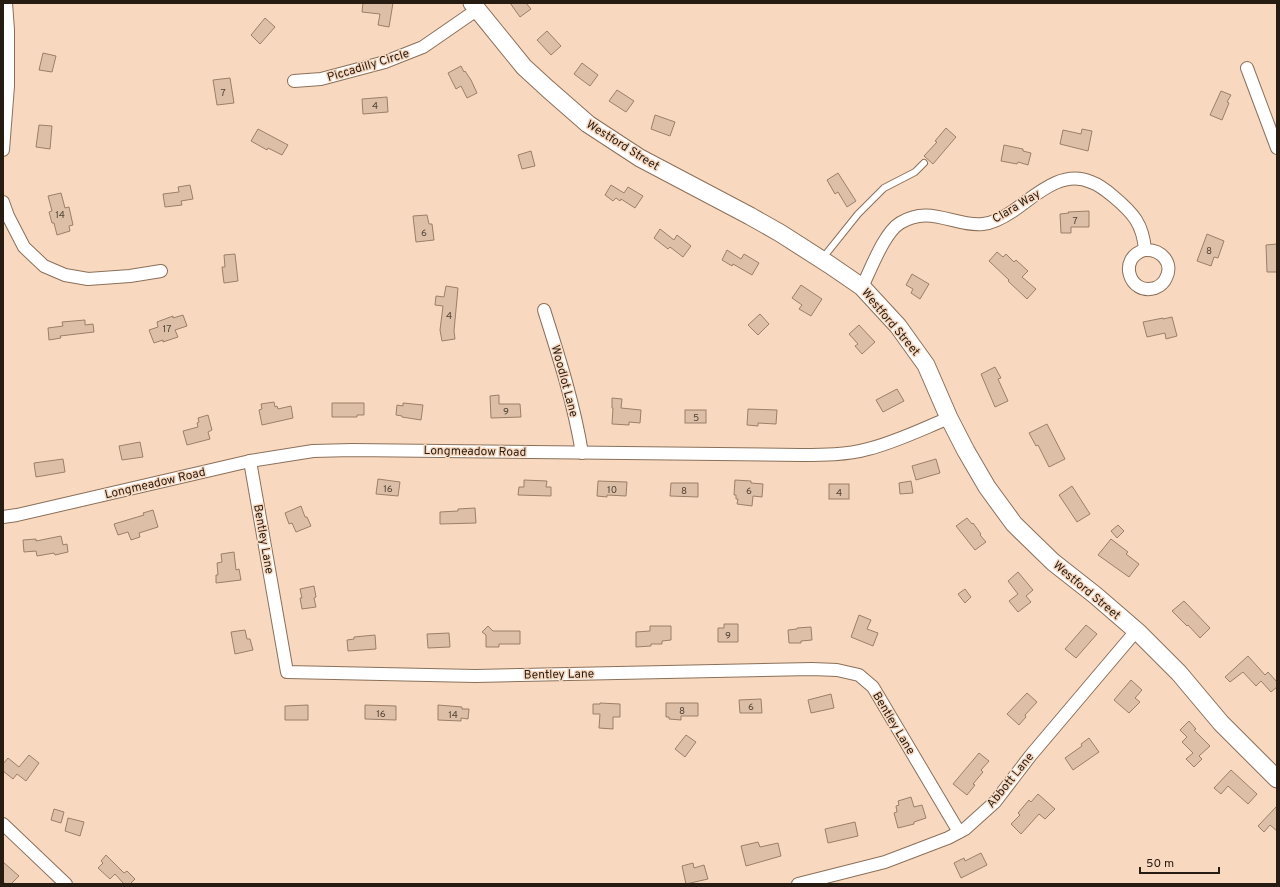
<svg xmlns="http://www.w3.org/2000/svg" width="1280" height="887" viewBox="0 0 1280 887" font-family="Overpass,sans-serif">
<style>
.building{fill:#ddbfa7;stroke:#9b7f68}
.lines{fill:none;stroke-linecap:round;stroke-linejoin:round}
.lane-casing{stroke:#8b7059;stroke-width:8}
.street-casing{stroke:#8b7059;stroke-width:14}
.secondary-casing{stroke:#8b7059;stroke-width:19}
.lane{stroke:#fff;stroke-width:6}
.street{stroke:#fff;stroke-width:12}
.secondary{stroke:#fff;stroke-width:17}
.labels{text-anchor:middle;stroke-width:3;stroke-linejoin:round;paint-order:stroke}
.number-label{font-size:10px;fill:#544537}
.street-label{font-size:12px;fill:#271c12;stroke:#f8d9c0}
</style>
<rect width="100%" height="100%" fill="#f8d9c0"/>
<g class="building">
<polygon points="363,3 393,3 389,27 378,25 380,14 362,12"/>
<polygon points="510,3 526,3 531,9 520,17"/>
<polygon points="265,18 275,27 260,44 251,35"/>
<polygon points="547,31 561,46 551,55 537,40"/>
<polygon points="43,53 56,56 52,72 39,70"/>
<polygon points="582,63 598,75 590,86 574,74"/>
<polygon points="461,66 464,72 465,71 471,80 477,93 467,98 461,86 456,89 448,73"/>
<polygon points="230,78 234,103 217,105 213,80"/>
<polygon points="617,90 634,101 626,112 609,101"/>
<polygon points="1221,91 1231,95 1227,102 1229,103 1222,120 1210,115"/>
<polygon points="387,97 388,112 363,114 362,99"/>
<polygon points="655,115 675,122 670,136 651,129"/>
<polygon points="39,125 52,126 50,149 36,147"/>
<polygon points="946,128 956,137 933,164 924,156 937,142 935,141"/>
<polygon points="258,129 288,145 282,155 268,148 267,150 251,141"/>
<polygon points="1082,129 1092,131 1088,151 1060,144 1063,130 1081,134"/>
<polygon points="1004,145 1023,149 1023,151 1031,153 1028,165 1018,162 1017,164 1001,161"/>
<polygon points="531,151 535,166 522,169 518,155"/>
<polygon points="838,173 856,201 847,207 838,192 835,194 827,180"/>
<polygon points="190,185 193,199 181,201 182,205 165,207 163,194 179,192 178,187"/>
<polygon points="611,185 624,193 628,187 643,196 635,208 621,199 620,201 616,198 613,201 605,195"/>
<polygon points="61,193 65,208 69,207 73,225 69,226 70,231 57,235 54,223 52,223 49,212 52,211 48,196"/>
<polygon points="1089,211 1089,227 1071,227 1071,233 1061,233 1060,214 1069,213 1068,212"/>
<polygon points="427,215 429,224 432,224 434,240 416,242 413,216"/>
<polygon points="660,229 674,240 677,235 691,246 683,257 670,247 668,249 654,238"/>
<polygon points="1207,234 1224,241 1218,258 1214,257 1211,266 1197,261"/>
<polygon points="1277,244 1277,272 1267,272 1266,245"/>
<polygon points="727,250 741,259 744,254 759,263 752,275 733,264 732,266 722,260"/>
<polygon points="997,252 1003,257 1006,254 1014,262 1016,260 1028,271 1022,277 1036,289 1027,299 1008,281 1009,280 989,261"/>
<polygon points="235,254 238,281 224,283 222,267 225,267 224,255"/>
<polygon points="912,274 929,284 920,299 911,293 913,289 906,285"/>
<polygon points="801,285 822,299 811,316 799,309 802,305 792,298"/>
<polygon points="446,286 458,288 454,331 455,339 442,341 440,330 443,306 435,305 436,296 444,297"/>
<polygon points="760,314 769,324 758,335 748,325"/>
<polygon points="183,315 187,326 175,330 178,337 163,342 163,340 154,343 149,330 158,327 157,322 173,316 173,318"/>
<polygon points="1172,317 1177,336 1166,339 1165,333 1147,337 1143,322 1163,318 1163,319"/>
<polygon points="85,320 85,325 93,324 94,332 60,336 61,338 49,340 48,328 63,326 62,322"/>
<polygon points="859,325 875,342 862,354 855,346 858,344 849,334"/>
<polygon points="995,367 1001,378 998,379 1008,401 995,407 981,374"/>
<polygon points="897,389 904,401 883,412 876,400"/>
<polygon points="499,395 499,404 520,404 521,417 491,418 490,396"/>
<polygon points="612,398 622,399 621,408 641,410 640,423 629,422 629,425 612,424 613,408 612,408"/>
<polygon points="274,402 275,407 277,406 278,409 291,406 293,418 262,425 259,410 262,409 261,404"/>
<polygon points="332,403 364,403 364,415 357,415 357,417 332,417"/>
<polygon points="403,403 423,405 421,420 402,417 402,416 396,415 397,405 403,406"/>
<polygon points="748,409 777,410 776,424 758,423 758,426 747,425"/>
<rect x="685" y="410" width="21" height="13"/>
<polygon points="208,415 212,430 208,432 210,439 187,445 183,431 198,427 197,423 199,422 198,418"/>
<polygon points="1047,424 1065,459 1049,467 1038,445 1036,446 1029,433"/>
<polygon points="140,442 143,457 122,460 119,446"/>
<polygon points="63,459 65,472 36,477 34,463"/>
<polygon points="936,459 940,473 916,480 912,466"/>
<polygon points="378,479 400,482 398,496 376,494"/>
<polygon points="524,480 547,481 546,487 551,487 551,496 518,495 519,487 524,487"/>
<polygon points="735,480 751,481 751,483 763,484 762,497 753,496 752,506 737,504 738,499 736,499 736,495 734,495"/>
<polygon points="598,481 627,482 626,496 607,495 607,497 597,496"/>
<polygon points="911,481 913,493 900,494 899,483"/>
<polygon points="671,483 698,483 698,497 670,496"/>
<rect x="829" y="484" width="20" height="15"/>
<polygon points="1072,486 1090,514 1077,522 1059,495"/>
<polygon points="301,506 305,517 307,517 311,526 296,532 292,523 289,524 285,513"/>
<polygon points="475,508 476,523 440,524 440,512 458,511 458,509"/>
<polygon points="153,510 158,527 139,533 140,537 131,540 128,532 118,535 114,524 144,515 143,513"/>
<polygon points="967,518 972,524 973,523 981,534 980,535 986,542 975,550 956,526"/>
<polygon points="1118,525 1124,531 1117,538 1111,531"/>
<polygon points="61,536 63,545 67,544 68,552 55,555 54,553 37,556 36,551 24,552 23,540 36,539 36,541"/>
<polygon points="1111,539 1128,552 1126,554 1139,564 1129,577 1098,555"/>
<polygon points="234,552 236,570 239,569 241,580 216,583 216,575 218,575 217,563 222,562 221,554"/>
<polygon points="1018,572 1033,590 1026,596 1031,602 1018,612 1009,601 1018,594 1008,581"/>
<polygon points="314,586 316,597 314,598 316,607 302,609 300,598 302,598 300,589"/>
<polygon points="965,589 971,597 965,603 958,594"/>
<polygon points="1184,601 1210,628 1200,638 1188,625 1187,626 1172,611"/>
<polygon points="859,615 871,620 867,629 878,633 873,646 851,637"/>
<polygon points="724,624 738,624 738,642 718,642 718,628 724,628"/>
<polygon points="1086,625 1097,634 1076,658 1065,649"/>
<polygon points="488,626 493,631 520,631 520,644 499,644 499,647 486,647 486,635 482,632"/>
<polygon points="650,626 671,626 671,640 662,641 662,644 651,644 651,646 636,647 636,632 650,631"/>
<polygon points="811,627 812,640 801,641 801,643 789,643 788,630 797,629 797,628"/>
<polygon points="245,630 247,639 250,639 253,650 235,654 231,632"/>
<polygon points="449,633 450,647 428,648 427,634"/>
<polygon points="375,635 376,649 348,651 347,640 354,639 354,637"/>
<polygon points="1248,656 1265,675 1268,672 1277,682 1277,687 1271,692 1261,681 1256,686 1243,672 1230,682 1225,677"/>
<polygon points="1131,680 1142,690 1135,698 1140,702 1129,713 1114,700"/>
<polygon points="1027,693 1037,702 1025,715 1026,717 1019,725 1007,714"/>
<polygon points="831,694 834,708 811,713 808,700"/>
<polygon points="761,699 762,713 740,713 739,700"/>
<polygon points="600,703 620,704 620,717 613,717 613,729 599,728 600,714 593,714 593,704 600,704"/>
<polygon points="666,703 698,703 698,716 681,716 681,720 669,719 669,717 666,717"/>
<polygon points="308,705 308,720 285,720 285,706"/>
<polygon points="365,705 396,706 396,720 365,719"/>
<polygon points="438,705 462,707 462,709 469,709 468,719 461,718 461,721 438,720"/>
<polygon points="1189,721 1196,729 1194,730 1210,746 1199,756 1202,759 1194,767 1186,759 1193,753 1182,742 1187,737 1180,730"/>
<polygon points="686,735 696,742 685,757 675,749"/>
<polygon points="1089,738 1099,752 1073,770 1065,758 1082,746 1081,744"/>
<polygon points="979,753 989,761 981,770 983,772 973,784 975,785 967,795 953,784"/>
<polygon points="29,755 39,763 26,781 17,774 13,779 3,771 3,764 8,758 19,767"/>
<polygon points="1231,770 1257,794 1248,804 1228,786 1221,794 1214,788"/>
<polygon points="1038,794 1055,809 1045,819 1039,814 1021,834 1011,824 1020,815 1018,813 1029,800 1031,802"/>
<polygon points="911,797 914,807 922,805 926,818 914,822 914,824 898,828 894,813 897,812 896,806 899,805 898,801"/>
<polygon points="1277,806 1277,831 1270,825 1264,832 1258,826"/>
<polygon points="54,809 64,812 61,823 51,820"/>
<polygon points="68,818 84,822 80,836 65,831"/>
<polygon points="855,822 858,836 828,843 825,829"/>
<polygon points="758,842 760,847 778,843 781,856 746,866 741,846"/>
<polygon points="981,853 987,865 961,878 954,863 964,858 965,861"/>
<polygon points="106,855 124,873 127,871 135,879 130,884 124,884 115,874 110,879 98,868 103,863 101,861"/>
<polygon points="3,862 19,876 11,884 6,884 3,882"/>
<polygon points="693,863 694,868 704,865 708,879 686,884 682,866"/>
</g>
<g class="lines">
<g class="lane-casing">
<polyline id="lane" points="822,259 858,214 884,188 915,172 924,163"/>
</g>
<g class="street-casing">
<g id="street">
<polyline points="1247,68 1277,148"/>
<polyline points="294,81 321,79 385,62 423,47 478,9"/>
<polyline points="3,150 8,86 8,30 6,3"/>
<polyline points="3,202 8,216 24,247 44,266 65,275 88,279 130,276 161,271"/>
<path d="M862,287C871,269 884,233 900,223C930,204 954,227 983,224C994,223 1004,217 1013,211C1036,195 1062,169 1091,182C1100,185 1107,191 1114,197C1133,213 1143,224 1145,250C1117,257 1129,296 1155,288C1160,286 1164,283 1166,278C1174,263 1161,249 1145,250"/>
<path d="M544,310C559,357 574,404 582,453"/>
<polyline points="250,461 287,672 475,676 812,669 837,670 859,675 873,687 959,832"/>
<path d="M3,517L17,515L250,461L313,451L352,450L801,455C823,455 846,455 868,449C896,442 922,429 949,418"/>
<polyline points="3,824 66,884"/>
<polyline points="798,884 885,862 948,838 965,829 995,802 1031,755 1136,631"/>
</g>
</g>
<g class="secondary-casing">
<polyline id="secondary" points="472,3 524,67 548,89 588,124 640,158 750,216 780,233 830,265 862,287 898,326 926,365 949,418 966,451 987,487 1014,524 1053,562 1095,595 1139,633 1179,673 1221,723 1277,779"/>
</g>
<use href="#lane" class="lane"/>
<use href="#street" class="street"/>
<use href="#secondary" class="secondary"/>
</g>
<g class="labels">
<g class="number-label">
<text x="223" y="96">7</text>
<text x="375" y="109">4</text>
<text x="60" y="218">14</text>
<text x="1075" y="224">7</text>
<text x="424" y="236">6</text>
<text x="1209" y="254">8</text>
<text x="449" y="319">4</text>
<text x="167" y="332">17</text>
<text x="506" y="415">9</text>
<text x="696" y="421">5</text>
<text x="388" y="492">16</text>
<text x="612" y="493">10</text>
<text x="684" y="494">8</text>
<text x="749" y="494">6</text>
<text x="839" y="496">4</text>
<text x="728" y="639">9</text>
<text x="751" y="710">6</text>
<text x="682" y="714">8</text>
<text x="381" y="717">16</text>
<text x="453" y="718">14</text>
</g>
<g class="street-label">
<text transform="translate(368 65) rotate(-17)" y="4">Piccadilly Circle</text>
<text transform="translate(623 145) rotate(32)" y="4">Westford Street</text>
<text transform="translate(1016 206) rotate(-31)" y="4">Clara Way</text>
<text transform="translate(891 322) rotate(50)" y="4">Westford Street</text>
<text transform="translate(565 381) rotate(75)" y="4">Woodlot Lane</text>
<text transform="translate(475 451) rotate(1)" y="4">Longmeadow Road</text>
<text transform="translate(155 483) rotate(-13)" y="4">Longmeadow Road</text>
<text transform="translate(264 539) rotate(80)" y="4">Bentley Lane</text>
<text transform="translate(1087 590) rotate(40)" y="4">Westford Street</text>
<text transform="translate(559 674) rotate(-1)" y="4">Bentley Lane</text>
<text transform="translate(894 723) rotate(59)" y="4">Bentley Lane</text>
<text transform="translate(1010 780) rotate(-51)" y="4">Abbott Lane</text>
</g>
</g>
<rect width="1280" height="887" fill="none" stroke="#271c12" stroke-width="8"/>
<path d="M1140 867v6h79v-6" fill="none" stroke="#271c12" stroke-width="2"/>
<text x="1146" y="867" font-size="12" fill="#271c12" stroke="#f8d9c0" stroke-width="3" paint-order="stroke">50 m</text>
</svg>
